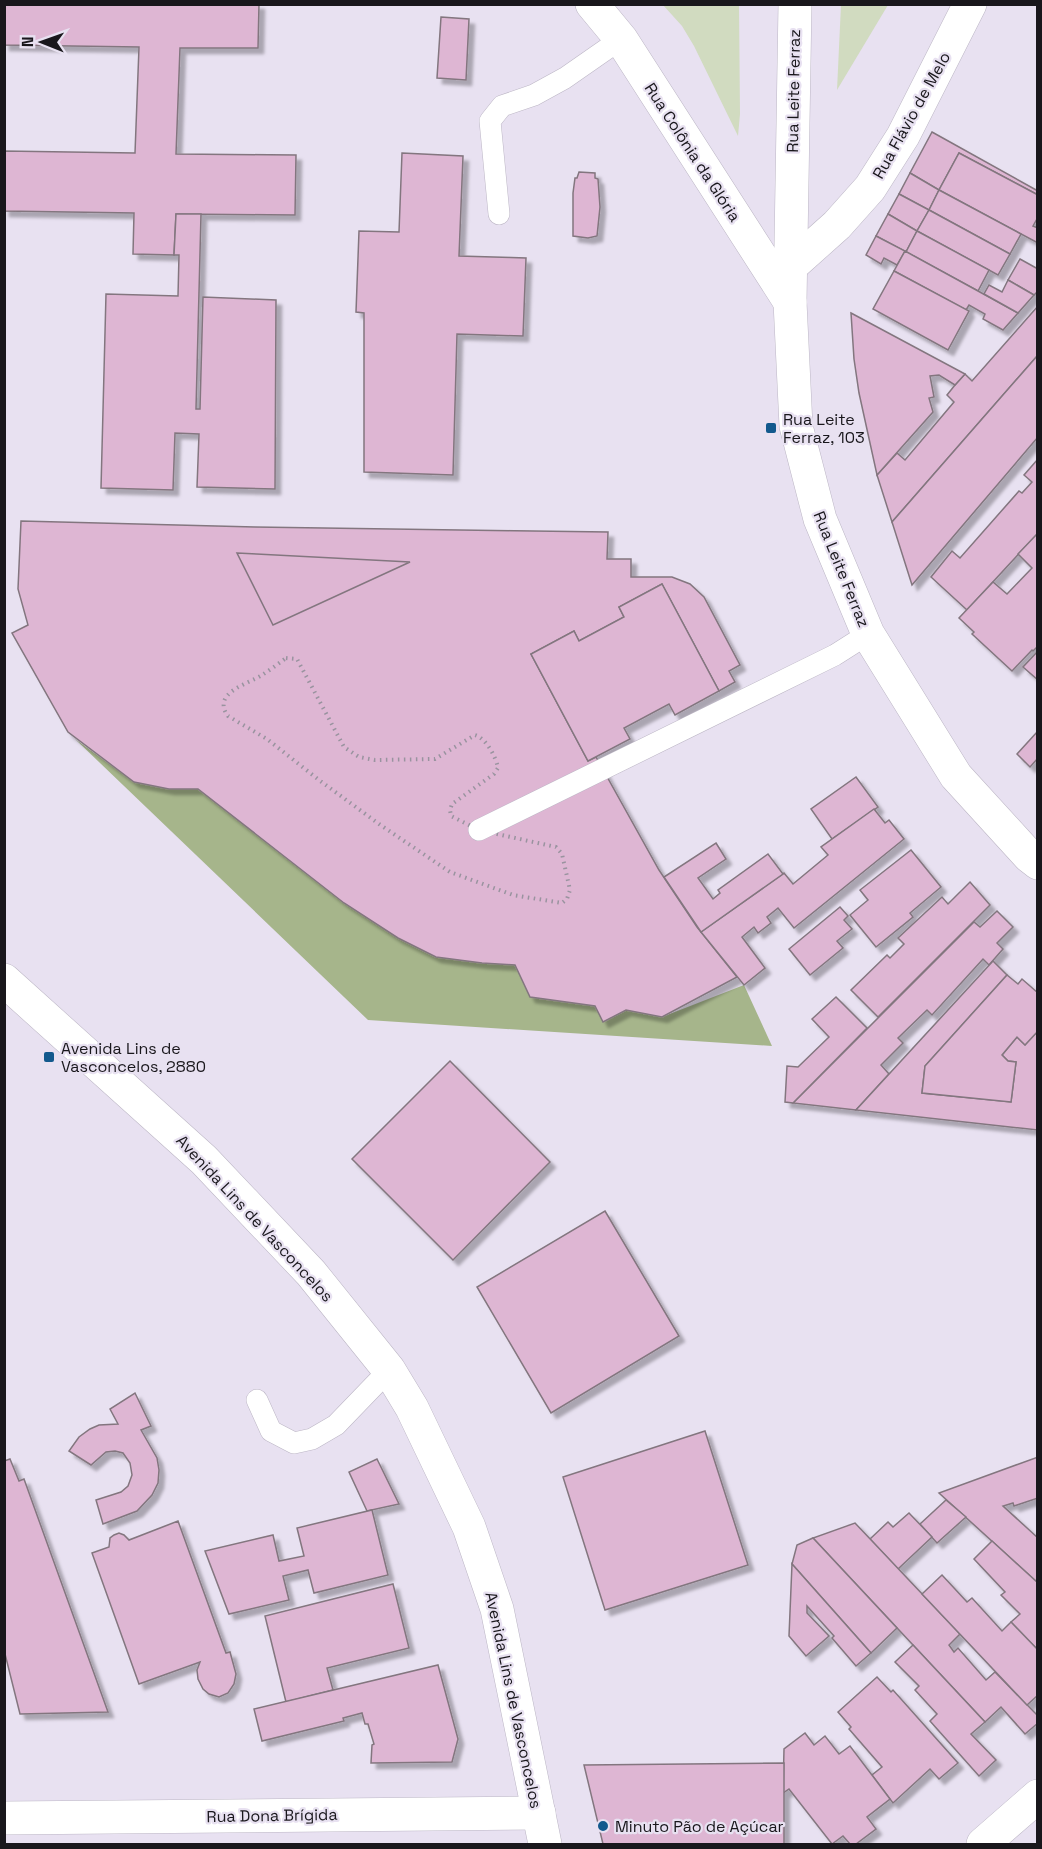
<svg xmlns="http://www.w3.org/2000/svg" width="1042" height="1849" viewBox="0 0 1042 1849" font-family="'Space Grotesk',sans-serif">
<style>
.green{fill:#d1dbc0}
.forest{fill:#a6b58b}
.building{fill:#deb6d3;stroke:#83767f;stroke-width:1.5;filter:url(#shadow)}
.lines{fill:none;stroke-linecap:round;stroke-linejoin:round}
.service-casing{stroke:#bcb6c5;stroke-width:22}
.minor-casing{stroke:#bcb6c5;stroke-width:34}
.tertiary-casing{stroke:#bcb6c5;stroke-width:34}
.path{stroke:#99939f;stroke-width:4;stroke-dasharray:1.5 4.5;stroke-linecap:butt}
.service{stroke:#fff;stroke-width:21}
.minor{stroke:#fff;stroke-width:33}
.tertiary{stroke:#fff;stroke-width:33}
.poi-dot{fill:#12598d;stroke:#e8e1f1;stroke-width:2}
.labels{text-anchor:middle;stroke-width:4.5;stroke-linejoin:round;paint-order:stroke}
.street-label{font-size:16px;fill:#19171c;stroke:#e8e1f1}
.poi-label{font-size:16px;fill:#19171c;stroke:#e8e1f1;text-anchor:start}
</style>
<defs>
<filter id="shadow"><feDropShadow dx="5.5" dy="5.5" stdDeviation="1.5" flood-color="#0004"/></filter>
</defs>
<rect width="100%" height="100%" fill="#e8e1f1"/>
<g class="green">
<polygon points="663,5 739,5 740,114 738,136 694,46 682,26"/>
<polygon points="841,5 888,5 837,90"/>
</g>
<polygon class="forest" points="75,739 134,782 169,789 198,789 344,903 398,938 436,957 482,963 515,965 530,997 595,1006 604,1022 626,1010 662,1017 744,985 772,1046 368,1020"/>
<g class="building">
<polygon points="4,4 259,4 258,48 180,48 176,154 296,155 295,215 176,214 174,255 133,254 134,213 4,211 4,151 135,153 139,47 4,45"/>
<polygon points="441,17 469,19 466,80 437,78"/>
<polygon points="932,132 1038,191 1038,195 959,153 939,190 910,173"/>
<polygon points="402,153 463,156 459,256 526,258 523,336 457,334 453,475 364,472 364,313 356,312 359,231 399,232"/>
<polygon points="959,153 1038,195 1038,217 1033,226 1038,228 1038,243 939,190"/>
<polygon points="579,172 595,173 595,178 598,179 600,207 597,236 588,238 573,236 573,193 575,178 577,178"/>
<polygon points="910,173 939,190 929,210 899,194"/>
<polygon points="939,190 1021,234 1010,254 929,210"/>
<polygon points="899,194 929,210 917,231 888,214"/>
<polygon points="929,210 1010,254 998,275 917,231"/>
<polygon points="176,214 201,214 196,409 200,409 203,297 276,300 275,489 197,487 199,434 175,433 173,490 101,488 106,294 178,296 179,255 174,255"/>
<polygon points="888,214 917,231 906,252 876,236"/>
<polygon points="917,231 989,270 978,291 906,252"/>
<polygon points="876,236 905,251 897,265 884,258 881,264 866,255"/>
<polygon points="905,251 978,291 1018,313 1003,330 983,319 985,314 969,305 966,310 894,271"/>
<polygon points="1020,259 1038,269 1038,291 1034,295 1008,280"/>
<polygon points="894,271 969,311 948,350 873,309"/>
<polygon points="1008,280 1034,295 1018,313 984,294 989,285 1002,292"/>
<polygon points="1038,306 1038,355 892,522 877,475 897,453 905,460 954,402 947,395 955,385 965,374 972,381"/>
<polygon points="851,313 965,374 955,385 939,375 930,376 934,397 929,398 933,412 877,475 859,393 854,359"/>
<polygon points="1038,355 1038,437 912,585 892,522"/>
<polygon points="1038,459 1038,533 967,610 931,577 952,551 960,558 1019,491 1022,493 1032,482 1024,475"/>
<polygon points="21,521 255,527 608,532 607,559 631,559 631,577 672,577 690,584 704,597 740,665 729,671 735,682 719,691 662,584 619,607 624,617 579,641 574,631 531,654 588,761 596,757 659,870 697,927 737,977 662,1017 626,1010 603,1022 595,1006 530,997 515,965 482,963 436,957 398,938 344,903 198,789 169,789 134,782 68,732 12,633 28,625 18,589"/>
<polygon points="1038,533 1038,646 1033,651 1032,650 1012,671 972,634 974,632 959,618 993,582 1007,594 1032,568 1018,554"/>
<polygon points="237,553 410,562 273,625"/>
<polygon points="662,584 719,691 675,715 669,704 624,728 630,739 588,761 531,654 574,631 579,641 624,617 619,607"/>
<polygon points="1038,651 1038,680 1023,667"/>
<polygon points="1038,731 1038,758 1030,767 1017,754"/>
<polygon points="856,777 878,807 832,839 811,809"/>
<polygon points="874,809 885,823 889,820 904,839 794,928 778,908 767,917 771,923 758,933 754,927 742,937 765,968 744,985 701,932 784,873 793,884 828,855 821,847"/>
<polygon points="716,843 726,859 698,878 713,899 720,893 718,890 768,854 783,874 701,932 664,877"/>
<polygon points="911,850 941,887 910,913 913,917 876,947 850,915 868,900 860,890"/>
<polygon points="970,882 990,905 878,1017 851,990 887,955 890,958 904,944 898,938 942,897 948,904"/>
<polygon points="840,907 848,916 844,920 852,929 837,941 843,948 810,975 789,949"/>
<polygon points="997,911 1013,927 997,943 1003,949 989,965 983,959 932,1015 927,1010 898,1038 903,1043 881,1065 889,1074 856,1110 793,1103 974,922 980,927"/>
<polygon points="993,961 1007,975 925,1066 922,1093 1011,1102 1016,1062 1008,1061 1002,1055 1017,1037 1025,1045 1038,1031 1038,1130 856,1110"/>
<polygon points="1007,975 1018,984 1022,979 1038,993 1038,1031 1025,1045 1017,1037 1002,1055 1008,1061 1016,1062 1011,1102 922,1093 925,1066"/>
<polygon points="836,997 867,1028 793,1103 785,1102 787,1066 798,1067 829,1037 812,1019"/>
<polygon points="450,1061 550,1162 453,1260 352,1159"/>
<polygon points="605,1211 679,1336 551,1413 477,1287"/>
<polygon points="135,1393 151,1426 141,1430 157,1458 159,1470 158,1483 152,1495 137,1511 103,1524 96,1500 121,1492 128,1486 132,1475 130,1463 123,1453 115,1451 106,1452 91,1465 69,1451 79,1437 90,1429 99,1425 118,1424 110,1409"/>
<polygon points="705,1431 748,1565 605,1610 563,1477"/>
<polygon points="1038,1457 1038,1498 1014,1506 1013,1503 1003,1506 1038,1538 1038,1583 939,1493"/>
<polygon points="10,1459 19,1481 24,1479 108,1712 20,1714 4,1650 4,1461"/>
<polygon points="377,1459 399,1504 367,1511 349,1472"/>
<polygon points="946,1500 966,1517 937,1543 920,1524"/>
<polygon points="372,1510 388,1575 314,1593 308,1570 283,1576 289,1600 229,1614 205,1551 273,1535 279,1561 304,1556 297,1528"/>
<polygon points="909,1513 932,1537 898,1569 870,1539 888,1522 893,1527"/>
<polygon points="178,1521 226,1653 230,1652 236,1674 234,1684 228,1693 219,1697 209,1694 203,1689 198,1679 197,1670 200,1662 139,1684 92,1553 109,1547 110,1538 114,1535 119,1533 124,1535 129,1540"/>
<polygon points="855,1523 960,1634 949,1645 954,1652 958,1648 986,1680 995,1672 1038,1716 1038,1723 1025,1734 1001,1707 985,1722 813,1538"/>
<polygon points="813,1538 897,1628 871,1653 792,1564 797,1545"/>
<polygon points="992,1541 1038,1583 1038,1650 1011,1622 1020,1614 1001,1595 1005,1592 974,1559"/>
<polygon points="792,1564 871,1653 856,1666 832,1638 834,1636 807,1606 807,1613 829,1636 806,1656 789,1636"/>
<polygon points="942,1575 967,1602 972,1598 1002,1631 1011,1622 1038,1650 1038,1695 1027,1705 922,1594"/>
<polygon points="393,1584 409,1648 327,1668 333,1690 286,1702 265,1616"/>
<polygon points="913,1645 985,1722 971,1734 996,1760 979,1776 930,1721 937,1714 915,1690 919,1686 895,1662"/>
<polygon points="438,1665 458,1739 452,1762 371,1763 372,1745 374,1744 368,1724 365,1724 362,1713 343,1718 344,1721 262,1741 254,1709"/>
<polygon points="877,1677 891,1692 893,1690 958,1763 939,1779 930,1769 893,1803 872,1775 882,1767 849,1729 851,1727 838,1712"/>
<polygon points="805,1733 814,1745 825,1736 839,1754 850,1746 890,1799 867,1817 876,1829 856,1844 850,1844 843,1836 832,1844 789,1789 783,1793 784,1749"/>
<polygon points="784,1763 784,1844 603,1844 584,1765"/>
</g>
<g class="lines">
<g class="service-casing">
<g id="service">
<polyline points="499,214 490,121 502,106 534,95 565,78 621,39"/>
<polyline points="479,830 835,655 868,634"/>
<polyline points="257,1400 271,1431 294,1443 312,1439 336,1425 389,1370"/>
</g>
</g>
<g class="minor-casing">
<g id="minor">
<polyline points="592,4 621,39 790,302"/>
<polyline points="795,4 790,302 796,426 820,519 868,634 956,776 1029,856 1038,863"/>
<polyline points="790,267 837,225 870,188 903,136 970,4"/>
<polyline points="983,1844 1038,1796"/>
</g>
</g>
<g class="tertiary-casing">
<g id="tertiary">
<polyline points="4,980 204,1160 311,1273 389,1370 412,1408 469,1527 497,1609 545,1844"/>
<polyline points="4,1818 539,1813"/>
</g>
</g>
<path class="path" d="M286,658L297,659L344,747L359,757L375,760L435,759L475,735C486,738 496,757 498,768L494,774L452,804L450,810L451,816L479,830L556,847L562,854L570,890L567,899L562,903L513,895L450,872L379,824L319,780L267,739L228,716C211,693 248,684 262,675C270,670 278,664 286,658Z"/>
<use href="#service" class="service"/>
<use href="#minor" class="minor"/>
<use href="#tertiary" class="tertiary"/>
</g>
<g class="poi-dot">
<rect x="765" y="422" width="12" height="12" rx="3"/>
<rect x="43" y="1051" width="12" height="12" rx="3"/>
<circle cx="603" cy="1826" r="6"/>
</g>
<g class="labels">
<g class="street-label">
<text transform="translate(793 91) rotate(-89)" y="6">Rua Leite Ferraz</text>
<text transform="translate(911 115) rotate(-61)" y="6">Rua Flávio de Melo</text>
<text transform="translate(693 152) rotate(57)" y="6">Rua Colônia da Glória</text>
<text transform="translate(842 569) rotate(68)" y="6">Rua Leite Ferraz</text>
<text transform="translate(255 1218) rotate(47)" y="6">Avenida Lins de Vasconcelos</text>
<text transform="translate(514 1700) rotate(78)" y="6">Avenida Lins de Vasconcelos</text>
<text transform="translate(272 1815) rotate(-1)" y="6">Rua Dona Brígida</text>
</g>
<g class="poi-label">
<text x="783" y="425">Rua Leite<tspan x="783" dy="18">Ferraz, 103</tspan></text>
<text x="61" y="1054">Avenida Lins de<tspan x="61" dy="18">Vasconcelos, 2880</tspan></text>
<text x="615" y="1832">Minuto Pão de Açúcar</text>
</g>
</g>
<rect width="1042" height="1849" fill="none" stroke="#19171c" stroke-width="12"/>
<g transform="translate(42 42) rotate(271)" stroke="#e8e1f1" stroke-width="4.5" paint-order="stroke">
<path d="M0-4.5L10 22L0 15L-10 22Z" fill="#19171c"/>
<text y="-9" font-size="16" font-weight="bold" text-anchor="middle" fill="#19171c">N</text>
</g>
</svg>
